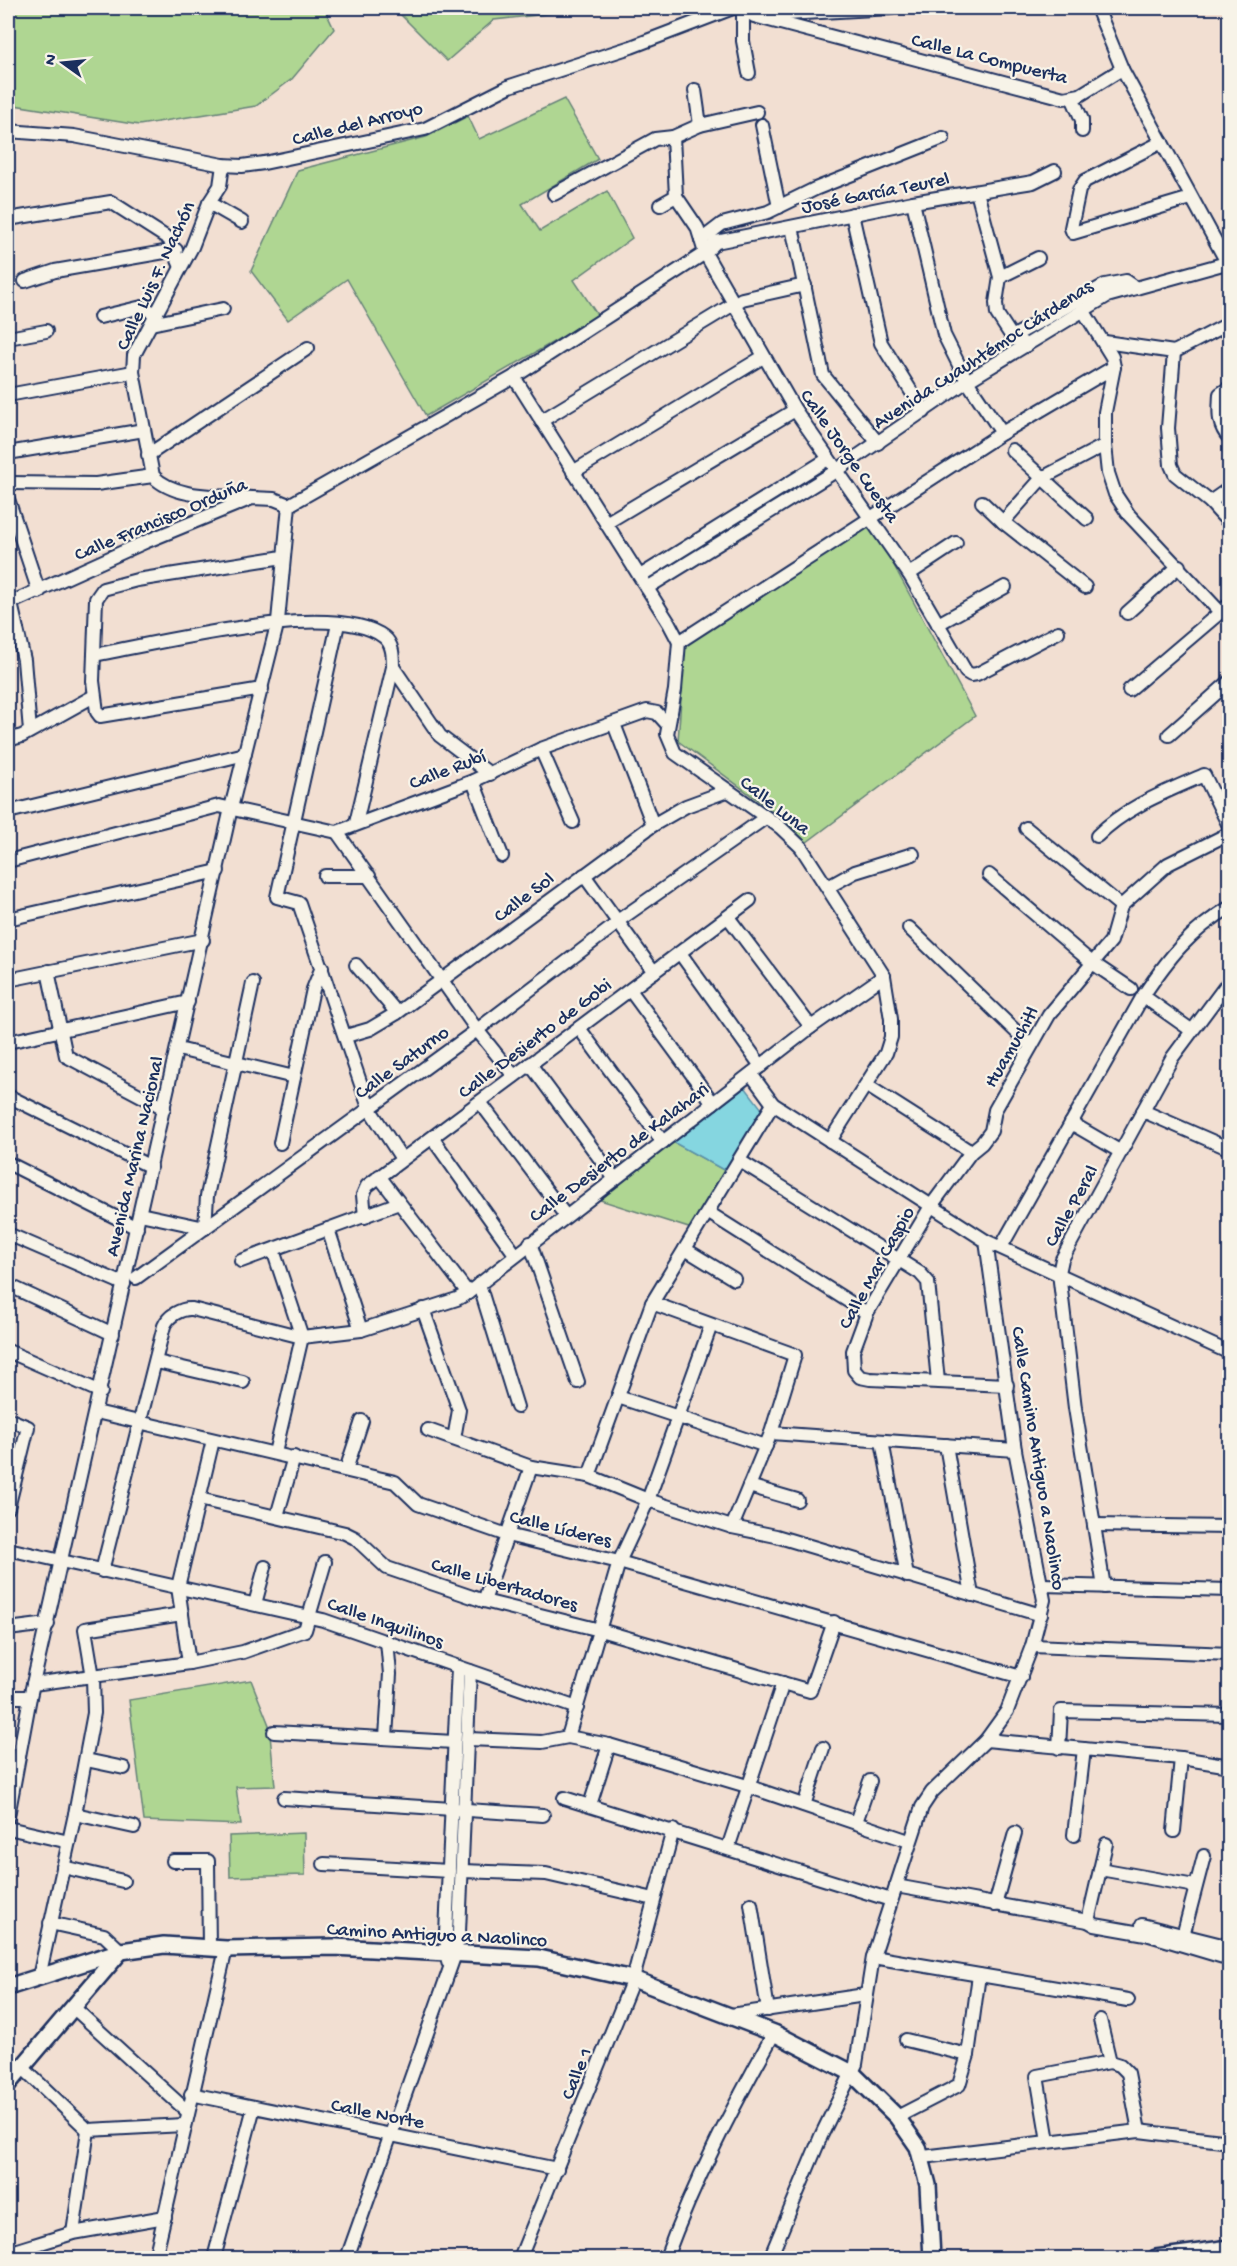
<svg xmlns="http://www.w3.org/2000/svg" width="1237" height="2266" viewBox="0 0 1237 2266" font-family="'Gochi Hand',sans-serif">
<style>
.green{fill:#afd692;stroke:#658278;stroke-width:1.5}
.water{fill:#85d6e0;stroke:#5b93ac;stroke-width:1.5}
.lines{fill:none;stroke-linecap:round;stroke-linejoin:round}
.minor-casing{stroke:#1b2f5e;stroke-width:16}
.major-casing{stroke:#1b2f5e;stroke-width:20}
.minor{stroke:#f7f3e8;stroke-width:12}
.major{stroke:#f7f3e8;stroke-width:15}
.labels{text-anchor:middle;stroke-width:4.5;stroke-linejoin:round;paint-order:stroke}
.street-label{font-size:20px;fill:#1b2f5e;stroke:#f7f3e8}
</style>
<rect width="100%" height="100%" fill="#f2dfd2"/>
<filter id="ink" filterUnits="userSpaceOnUse"><feTurbulence type="fractalNoise" baseFrequency=".0167" numOctaves="2"/><feDisplacementMap in="SourceGraphic" scale="12" xChannelSelector="R" yChannelSelector="G"/><feConvolveMatrix kernelMatrix="1 2 1 2 8 2 1 2 1" color-interpolation-filters="sRGB"/></filter>
<g filter="url(#ink)">
<g class="green">
<polygon points="8,8 324,8 334,29 292,79 256,106 139,125 8,104"/>
<polygon points="394,8 599,8 494,20 447,61"/>
<polygon points="564,99 598,159 522,204 540,231 607,191 632,238 574,280 598,316 426,416 347,279 288,320 251,271 298,170 426,137 468,116 479,139"/>
<polygon points="871,523 975,716 807,842 775,813 678,741 685,644"/>
<polygon points="673,1142 729,1173 692,1229 600,1200"/>
<polygon points="251,1680 269,1725 275,1786 236,1787 241,1825 144,1821 129,1700"/>
<polygon points="304,1833 305,1875 230,1877 229,1836"/>
</g>
<polygon class="water" points="745,1087 765,1113 729,1173 673,1142"/>
<g class="lines">
<g class="minor-casing">
<g id="minor">
<polyline points="741,8 754,16 1064,98 1080,95 1122,69"/>
<polyline points="743,8 743,41 749,73"/>
<polyline points="1097,8 1122,69 1230,268"/>
<polyline points="769,15 891,8"/>
<polyline points="695,90 700,125"/>
<polyline points="1072,97 1082,120 1082,131"/>
<polyline points="762,125 779,207"/>
<polyline points="8,131 74,136 223,165 242,166 264,163 425,129 510,86 631,47 733,8"/>
<polyline points="673,137 676,196 697,227 705,253 795,410 909,574 966,672 971,675 977,674 1058,632"/>
<polyline points="1162,142 1085,181 1079,190 1071,228 1073,233 1191,198"/>
<path d="M223,165L220,186L209,203L192,247L134,355L133,372L153,476C176,500 221,495 252,498"/>
<polyline points="977,192 1000,277 996,303 997,314 1012,337 1027,345"/>
<polyline points="554,194 655,139 673,137 700,125 757,112"/>
<polyline points="913,202 944,335 967,381 1002,433"/>
<polyline points="209,203 242,222"/>
<polyline points="660,205 676,196"/>
<polyline points="852,214 881,343 924,412"/>
<polyline points="8,219 111,202 169,239 181,267"/>
<polyline points="792,227 823,375 878,443"/>
<polyline points="701,240 722,224 768,212 815,189 943,138"/>
<polyline points="1000,277 1038,258"/>
<polyline points="25,281 55,271 176,250"/>
<polyline points="1083,310 1112,357 1114,367 1105,412 1105,445 1108,473 1115,494 1129,515 1220,612"/>
<polyline points="100,317 142,307 157,314"/>
<polyline points="151,324 223,309"/>
<polyline points="1012,337 1105,285 1126,281 1136,288"/>
<polyline points="8,338 46,331"/>
<polyline points="1105,342 1174,352 1230,323"/>
<polyline points="1174,352 1168,428 1171,465 1175,474 1210,502 1230,524"/>
<polyline points="514,377 669,623 679,642"/>
<path d="M1230,387L1220,394C1219,412 1217,425 1230,439"/>
<polyline points="8,395 133,372"/>
<polyline points="541,421 742,299 805,285"/>
<polyline points="1012,450 1087,519"/>
<polyline points="8,453 144,430"/>
<polyline points="148,455 308,348"/>
<polyline points="573,472 763,357"/>
<polyline points="8,483 96,484 153,476"/>
<polyline points="8,499 39,592"/>
<polyline points="982,502 1003,522 1085,587"/>
<polyline points="1210,502 1230,488"/>
<polyline points="289,505 514,377 705,253 716,242 913,202 1033,182 1055,171"/>
<polyline points="1003,522 1042,478 1105,445"/>
<polyline points="606,523 795,410"/>
<polyline points="909,574 956,543"/>
<polyline points="640,576 828,459"/>
<polyline points="647,588 836,471 967,381 1107,296 1230,262"/>
<polyline points="11,603 24,660 30,731"/>
<polyline points="8,604 145,542 252,498 274,499 289,505"/>
<polyline points="1127,613 1179,566"/>
<polyline points="338,624 277,897 299,903 369,1108 402,1159"/>
<polyline points="938,624 1005,587"/>
<polyline points="679,642 675,690 667,734 675,753 780,827 801,847 884,976 891,1019 891,1037 886,1053 830,1141"/>
<polyline points="679,642 1002,433 1114,367"/>
<path d="M94,655C155,644 335,598 384,637C393,644 393,656 393,667L356,823"/>
<polyline points="393,667 440,736 490,774"/>
<polyline points="262,689 100,716 97,712 93,681 96,599 103,589 137,580 283,557"/>
<polyline points="1129,690 1230,604"/>
<polyline points="614,724 653,825"/>
<polyline points="1169,735 1230,681"/>
<polyline points="8,740 22,736 94,696"/>
<polyline points="541,749 573,822"/>
<polyline points="473,781 502,856"/>
<polyline points="8,812 245,754"/>
<polyline points="1026,828 1121,906"/>
<polyline points="337,832 477,1030 514,1076"/>
<path d="M1097,836C1127,806 1166,792 1204,775L1230,828"/>
<polyline points="8,861 219,806 337,832 473,781 541,749 647,711 657,713 668,725"/>
<polyline points="584,875 654,972"/>
<polyline points="989,875 1091,962 1131,989"/>
<polyline points="325,876 369,876"/>
<polyline points="828,887 855,872 913,854"/>
<polyline points="1121,906 1168,864 1230,833"/>
<polyline points="728,917 811,1027"/>
<polyline points="622,918 765,818"/>
<polyline points="8,919 218,871"/>
<polyline points="909,928 1031,1046"/>
<polyline points="680,953 761,1066"/>
<polyline points="356,965 397,1013"/>
<polyline points="48,971 66,1056 164,1108"/>
<polyline points="8,980 203,940"/>
<polyline points="630,990 713,1103"/>
<polyline points="1143,996 1191,1030"/>
<polyline points="579,1028 663,1142"/>
<polyline points="346,1036 370,1029 397,1013 653,825 686,806 727,791"/>
<polyline points="8,1042 188,1002"/>
<polyline points="178,1049 294,1077"/>
<polyline points="530,1064 615,1179"/>
<polyline points="751,1074 773,1104 986,1241 1230,1353"/>
<polyline points="866,1085 971,1152"/>
<polyline points="8,1096 151,1167"/>
<polyline points="480,1102 565,1215"/>
<polyline points="1143,1111 1230,1149"/>
<polyline points="1071,1123 1121,1152"/>
<polyline points="433,1139 515,1254"/>
<polyline points="280,1143 313,989 322,967"/>
<polyline points="740,1161 920,1273 928,1282 938,1381"/>
<polyline points="8,1163 137,1228"/>
<polyline points="379,1176 468,1293"/>
<polyline points="709,1213 867,1313"/>
<polyline points="140,1214 205,1228"/>
<polyline points="365,1217 363,1195 367,1186 750,900"/>
<polyline points="205,1228 207,1196 253,983"/>
<polyline points="328,1229 361,1330"/>
<polyline points="8,1234 124,1284"/>
<polyline points="530,1243 578,1382"/>
<path d="M1001,1247L1143,996C1169,957 1189,932 1230,907"/>
<polyline points="685,1249 734,1279"/>
<polyline points="273,1250 302,1337 275,1453"/>
<polyline points="241,1261 399,1203"/>
<polyline points="136,1278 477,1030 619,922"/>
<polyline points="479,1284 517,1407"/>
<polyline points="8,1285 113,1334"/>
<polyline points="652,1303 795,1355 771,1433 732,1527"/>
<polyline points="423,1309 459,1410 454,1439"/>
<polyline points="8,1351 101,1392"/>
<polyline points="157,1362 243,1382"/>
<polyline points="1007,1385 870,1379 860,1377 854,1370 853,1351 867,1313 931,1206 971,1152 982,1143 991,1131 995,1110 1049,1015 1111,941 1121,906"/>
<polyline points="618,1397 766,1446"/>
<polyline points="96,1412 395,1482 418,1504 507,1535 619,1562 1021,1677"/>
<polyline points="8,1419 28,1427 8,1508"/>
<polyline points="428,1430 531,1467 589,1476 648,1500 732,1527 776,1536 1041,1615"/>
<polyline points="771,1433 1015,1450"/>
<polyline points="882,1441 907,1576"/>
<polyline points="946,1445 972,1595"/>
<polyline points="346,1470 362,1421"/>
<polyline points="589,1476 652,1303 773,1104"/>
<polyline points="749,1486 797,1500"/>
<polyline points="199,1499 345,1533 355,1538 387,1568 484,1601 600,1630 810,1691 834,1622"/>
<polyline points="277,1516 294,1457"/>
<polyline points="1094,1525 1230,1527"/>
<polyline points="8,1549 323,1620 577,1708"/>
<path d="M102,1571L164,1326C168,1316 181,1308 192,1309L302,1337L361,1330L457,1299L468,1293L811,1027L884,976"/>
<polyline points="1042,1585 1230,1590"/>
<polyline points="1104,1587 1075,1408 1059,1273 1062,1259 1172,1058 1230,980"/>
<polyline points="484,1601 531,1467"/>
<polyline points="255,1604 265,1567"/>
<polyline points="8,1629 48,1624"/>
<polyline points="1032,1646 1230,1654"/>
<polyline points="189,1663 178,1587 213,1440"/>
<polyline points="33,1684 189,1663 243,1652 305,1630 325,1562"/>
<polyline points="8,1697 30,1697"/>
<polyline points="274,1732 454,1742"/>
<polyline points="386,1737 390,1674 387,1641"/>
<polyline points="568,1737 619,1562 648,1500 711,1325"/>
<polyline points="468,1739 542,1742 568,1737 609,1745 747,1786 909,1841"/>
<polyline points="986,1740 1181,1758 1230,1766"/>
<polyline points="1059,1748 1061,1711 1230,1715"/>
<polyline points="86,1760 124,1768"/>
<polyline points="284,1798 543,1815"/>
<polyline points="564,1798 891,1900"/>
<polyline points="590,1805 609,1745"/>
<polyline points="804,1805 823,1748"/>
<polyline points="75,1814 134,1827"/>
<polyline points="8,1816 30,1697 231,808 278,621 289,505"/>
<polyline points="856,1822 870,1781"/>
<polyline points="8,1828 69,1842"/>
<polyline points="1174,1831 1181,1758"/>
<polyline points="1074,1835 1084,1749"/>
<polyline points="728,1848 783,1683"/>
<polyline points="173,1861 208,1861 209,1948"/>
<polyline points="324,1864 449,1871"/>
<polyline points="63,1867 123,1881"/>
<polyline points="1100,1869 1195,1886"/>
<polyline points="462,1871 546,1874 654,1899"/>
<polyline points="896,1886 1088,1921 1095,1925 1146,1934 1230,1959"/>
<polyline points="751,1904 768,2010"/>
<polyline points="995,1905 1015,1833"/>
<polyline points="1088,1921 1106,1844"/>
<polyline points="50,1923 104,1935 121,1951"/>
<polyline points="1142,1925 1230,1947"/>
<polyline points="1182,1940 1204,1856"/>
<polyline points="873,1957 1128,2000"/>
<polyline points="448,1962 446,1933 458,1667"/>
<polyline points="39,1977 75,1814 94,1713 93,1677 85,1629 182,1614"/>
<polyline points="74,2008 187,2111"/>
<polyline points="731,2015 865,1995"/>
<polyline points="1100,2020 1110,2062 1120,2065 1128,2073 1139,2131"/>
<polyline points="906,2040 968,2055"/>
<polyline points="22,2067 88,2130 184,2125"/>
<polyline points="191,2094 557,2169"/>
<polyline points="897,2117 959,2085 968,2055 979,1975"/>
<polyline points="1048,2141 1037,2076 1110,2062"/>
<polyline points="923,2157 1139,2131 1230,2142"/>
<polyline points="73,2233 88,2130"/>
<polyline points="8,2253 73,2233 165,2217"/>
<polyline points="155,2258 226,1949"/>
<polyline points="214,2258 254,2107"/>
<polyline points="347,2258 455,1954 459,1932 470,1671"/>
<polyline points="520,2258 633,1979 673,1830"/>
<path d="M666,2258C695,2179 733,2107 774,2033"/>
<polyline points="770,2258 821,2136 856,2064 873,1957 922,1807 932,1792 986,1740 1007,1711 1032,1646 1044,1600 1015,1450 986,1241"/>
</g>
</g>
<g class="major-casing">
<g id="major">
<polyline points="8,1987 121,1951 164,1945 226,1949 334,1947 539,1958 633,1979 774,2033 852,2073 897,2117 918,2147 928,2185 932,2258"/>
<polyline points="8,2084 120,1952"/>
<polyline points="1156,2258 1230,2248"/>
</g>
</g>
<use href="#minor" class="minor"/>
<use href="#major" class="major"/>
</g>
</g>
<g class="labels">
<g class="street-label">
<text transform="translate(990 57) rotate(14)" y="7">Calle La Compuerta</text>
<text transform="translate(357 122) rotate(-14)" y="7">Calle del Arroyo</text>
<text transform="translate(875 191) rotate(-11)" y="7">José García Teurel</text>
<text transform="translate(154 275) rotate(-65)" y="7">Calle Luis F. Nachón</text>
<text transform="translate(982 353) rotate(-33)" y="7">Avenida Cuauhtémoc Cárdenas</text>
<text transform="translate(851 455) rotate(55)" y="7">Calle Jorge Cuesta</text>
<text transform="translate(160 518) rotate(-23)" y="7">Calle Francisco Orduña</text>
<text transform="translate(447 768) rotate(-21)" y="7">Calle Rubí</text>
<text transform="translate(776 804) rotate(38)" y="7">Calle Luna</text>
<text transform="translate(523 896) rotate(-37)" y="7">Calle Sol</text>
<text transform="translate(534 1037) rotate(-37)" y="7">Calle Desierto de Gobi</text>
<text transform="translate(1010 1046) rotate(-60)" y="7">Huamuchitl</text>
<text transform="translate(401 1061) rotate(-36)" y="7">Calle Saturno</text>
<text transform="translate(618 1151) rotate(-37)" y="7">Calle Desierto de Kalahari</text>
<text transform="translate(133 1156) rotate(-77)" y="7">Avenida Marina Nacional</text>
<text transform="translate(1070 1205) rotate(-61)" y="7">Calle Peral</text>
<text transform="translate(875 1267) rotate(-61)" y="7">Calle Mar Caspio</text>
<text transform="translate(1040 1458) rotate(81)" y="7">Calle Camino Antiguo a Naolinco</text>
<text transform="translate(561 1527) rotate(14)" y="7">Calle Líderes</text>
<text transform="translate(505 1583) rotate(16)" y="7">Calle Libertadores</text>
<text transform="translate(386 1621) rotate(19)" y="7">Calle Inquilinos</text>
<text transform="translate(437 1933) rotate(3)" y="7">Camino Antiguo a Naolinco</text>
<text transform="translate(575 2073) rotate(-68)" y="7">Calle 1</text>
<text transform="translate(378 2112) rotate(11)" y="7">Calle Norte</text>
</g>
</g>
<rect width="1237" height="2266" fill="none" stroke="#f7f3e8" stroke-width="30"/>
<rect x="15" y="15" width="1207" height="2236" fill="none" stroke="#1b2f5e" stroke-width="2" filter="url(#ink)"/>
<g transform="translate(63 63) rotate(285)" stroke="#f7f3e8" stroke-width="4.5" paint-order="stroke">
<path d="M0-4.5L10 22L0 15L-10 22Z" fill="#1b2f5e"/>
<text y="-9" font-size="16" font-weight="bold" text-anchor="middle" fill="#1b2f5e">N</text>
</g>
</svg>
